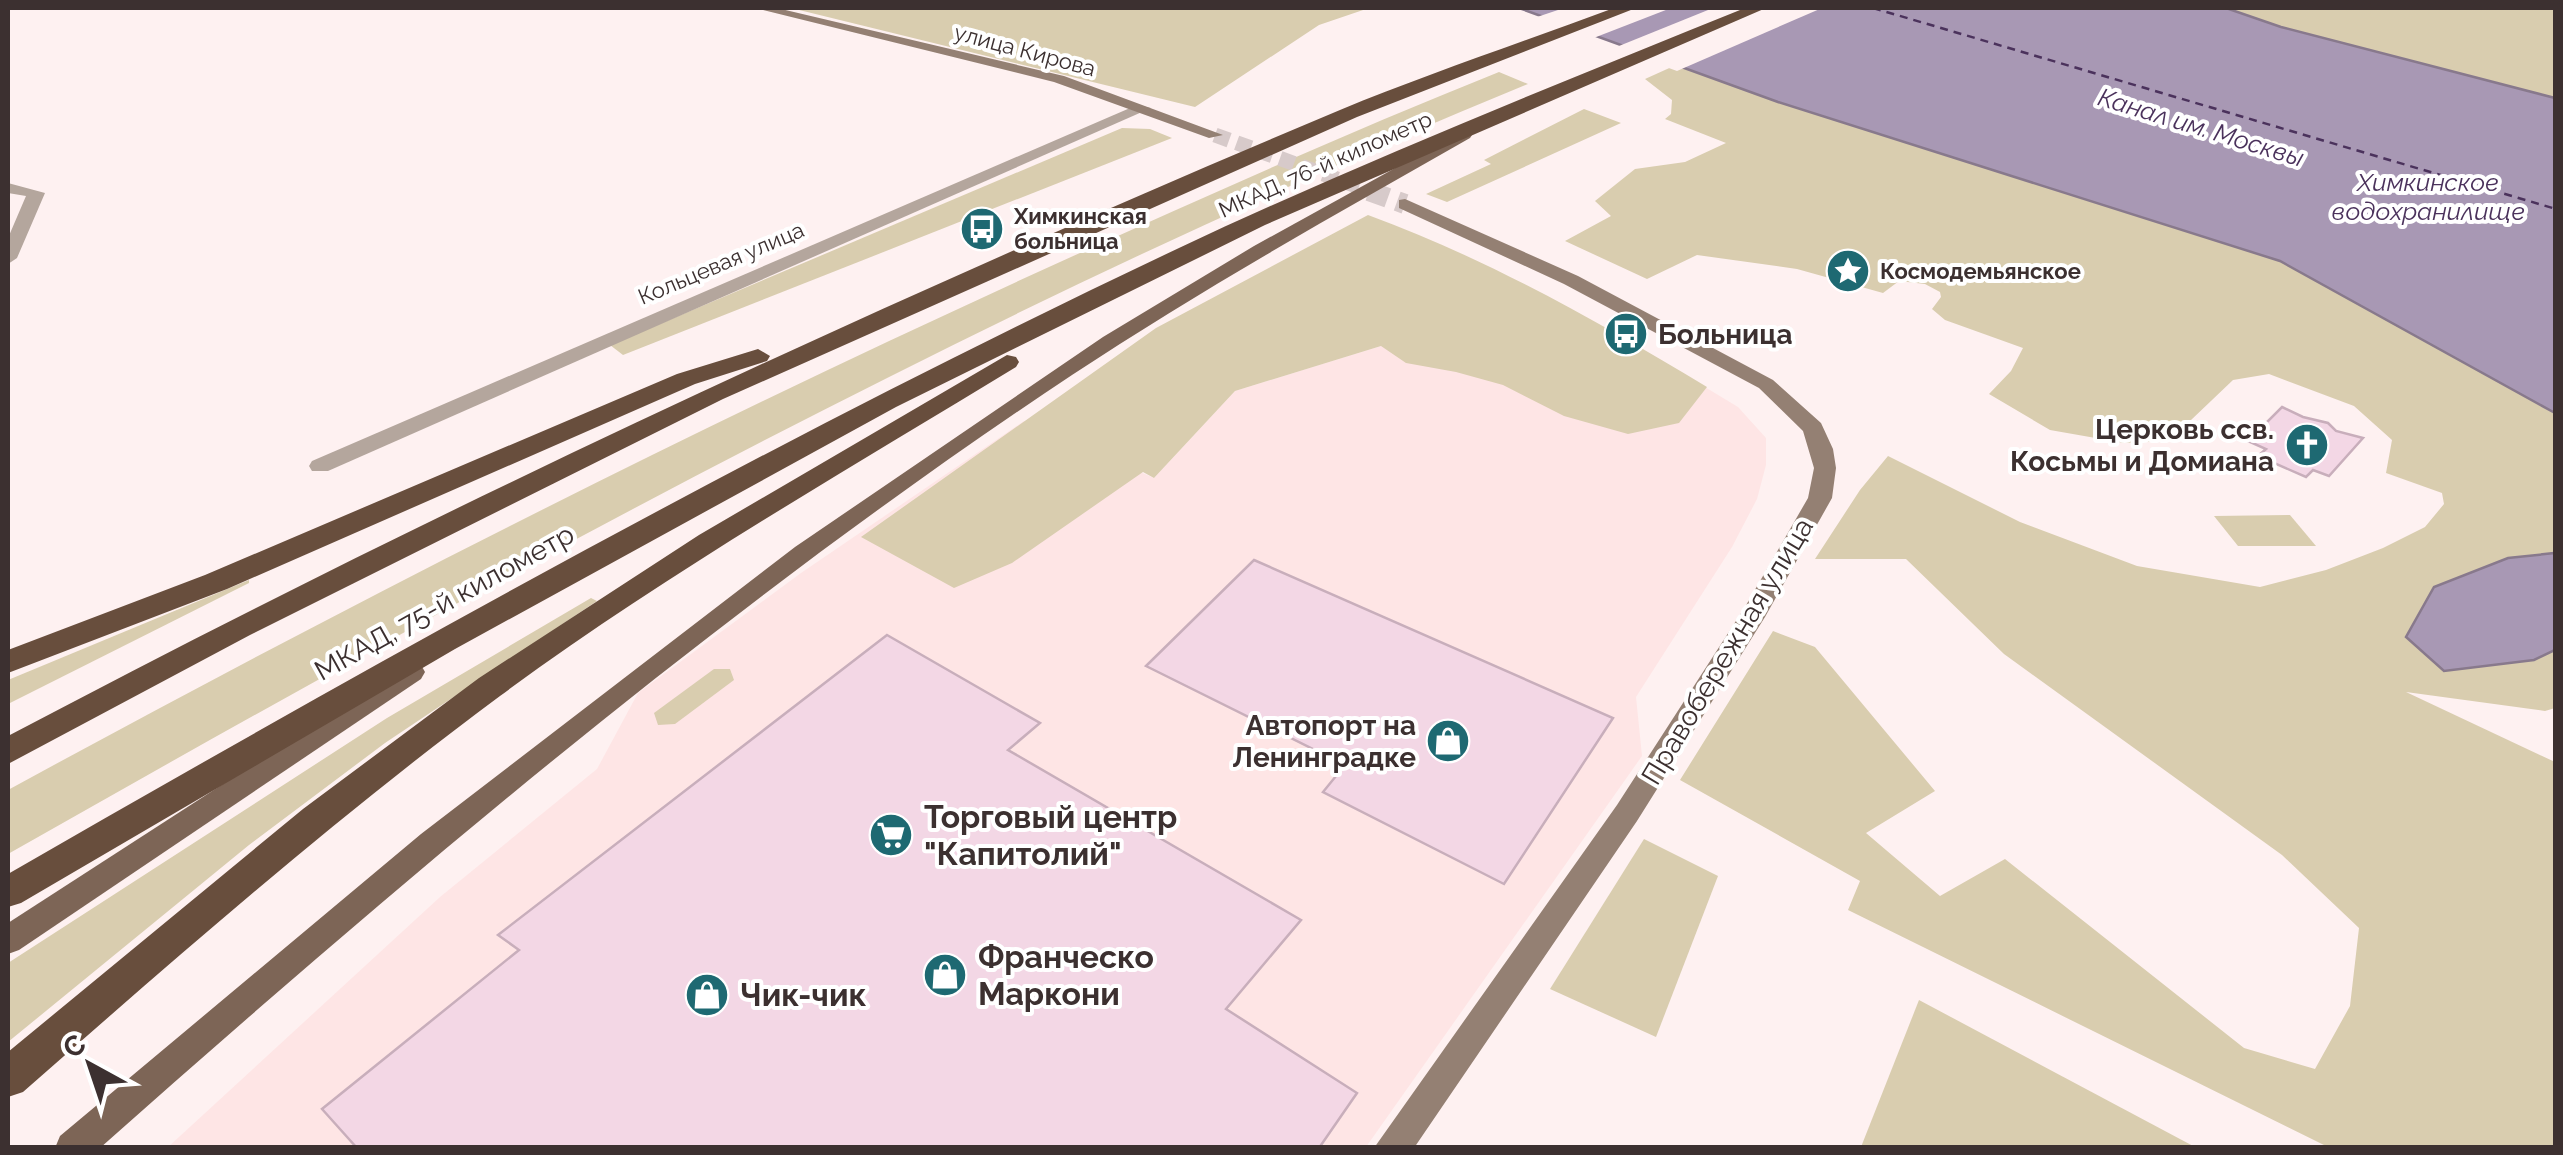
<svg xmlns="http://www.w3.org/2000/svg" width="2563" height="1155" viewBox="0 0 2563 1155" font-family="Raleway,sans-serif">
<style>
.built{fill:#fee5e5}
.green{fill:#d9cdaf}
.water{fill:#a898b4;stroke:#88798c;stroke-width:2.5}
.pier{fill:#fef1f1}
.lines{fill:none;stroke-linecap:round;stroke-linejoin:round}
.ferry{stroke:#4b325c;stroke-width:2.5;stroke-dasharray:8 6;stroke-linecap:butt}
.building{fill:#f3d7e5;stroke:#c8aebb;stroke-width:2.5}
.secondary-tunnel-far1{stroke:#d7caca;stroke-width:15;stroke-dasharray:15 8;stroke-linecap:butt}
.secondary-tunnel{stroke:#d7caca;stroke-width:20;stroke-dasharray:20 10;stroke-linecap:butt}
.street{fill:#b4a69d;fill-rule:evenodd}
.secondary{fill:#948073;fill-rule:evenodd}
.primary{fill:#7d6556;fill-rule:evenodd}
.highway{fill:#684e3d;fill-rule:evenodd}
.labels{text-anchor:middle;stroke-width:8;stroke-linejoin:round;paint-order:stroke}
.far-street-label{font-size:22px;fill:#3c3030;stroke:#fff}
.far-poi-label{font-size:22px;font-weight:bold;fill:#3c3030;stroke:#fff;text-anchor:start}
.far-water-label{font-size:25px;font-style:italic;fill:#4b325c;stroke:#fff}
.poi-label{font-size:28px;font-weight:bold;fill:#3c3030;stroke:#fff;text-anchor:end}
.street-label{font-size:28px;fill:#3c3030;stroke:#fff}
.near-poi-label{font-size:32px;font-weight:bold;fill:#3c3030;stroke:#fff;text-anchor:start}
</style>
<rect width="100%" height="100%" fill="#fef1f1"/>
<polygon class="built" points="1543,296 1617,334 1738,407 1766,438 1766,465 1757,499 1732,547 1636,697 1642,756 1366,1147 167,1148 440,897 597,769 638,693 801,573 1024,421 1154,478 1235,391"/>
<g class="green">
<polygon points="791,8 1369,8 1319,25 1195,107"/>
<polygon points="2226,8 2555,8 2555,98 2281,27"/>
<polygon points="1676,65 1778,102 2280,261 2555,413 2555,553 2508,558 2419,616 2407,637 2534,660 2555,650 2555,708 2545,711 2406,692 2555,762 2555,1147 2328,1147 1848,910 1860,881 1680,780 1773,631 1815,647 1935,791 1866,833 1940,896 2005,859 2244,1048 2315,1069 2350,1006 2359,928 2282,855 2004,654 1906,559 1815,559 1860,490 1888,456 2020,522 2137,566 2260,587 2326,570 2383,548 2425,527 2444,504 2442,493 2386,473 2392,440 2354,406 2269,374 2233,380 2169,441 2124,443 2050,430 1989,394 2011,371 2023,348 1945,320 1932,309 1941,297 1940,292 1925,284 1899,281 1883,293 1797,269 1697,255 1647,279 1565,241 1611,216 1595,201 1635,169 1685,162 1726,143 1665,119 1671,114 1672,100 1645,79"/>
<path d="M1499,72L1528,84C1001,300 503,573 8,854V790C356,600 709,421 1071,257C1213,193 1354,130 1499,72Z"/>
<polygon points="1584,109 1621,123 1447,202 1426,194 1491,164 1484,160"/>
<polygon points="1122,128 1150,129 1172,138 623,355 610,345"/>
<path d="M1368,215C1486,258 1599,322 1707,387L1679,423L1628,434L1564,416L1503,385L1456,372L1406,363L1381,346L1235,391L1154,478L1143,472L1012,563L954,588L861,537L1156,328Z"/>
<polygon points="2290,515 2316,546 2238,546 2214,516"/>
<polygon points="249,580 249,583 8,704 8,680"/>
<polygon points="591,598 597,601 385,743 249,845 8,1042 8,963 387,718"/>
<polygon points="714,669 730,669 734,680 675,724 658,725 654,713"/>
<polygon points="1644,839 1718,876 1656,1037 1550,989"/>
<polygon points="1919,1000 2195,1147 1861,1147"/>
</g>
<g class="water">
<polygon points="1519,8 2226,8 2281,27 2555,98 2555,413 2280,261 1778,102"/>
<polygon points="2555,553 2555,650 2534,660 2444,671 2406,637 2434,587 2508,558"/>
</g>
<g class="pier">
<polygon points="1564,8 1671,8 1591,39 1534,18"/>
<polygon points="1713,8 1822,8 1677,71 1614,48"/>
</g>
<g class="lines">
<polyline class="ferry" points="1873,8 2556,209"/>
</g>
<g class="building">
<polygon points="2282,407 2303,417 2328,423 2336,431 2363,438 2329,476 2313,470 2306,477 2258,456 2266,449 2248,441"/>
<polygon points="1254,560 1613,718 1504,884 1323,792 1345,765 1146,666"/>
<polygon points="887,635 1040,723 1008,750 1301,920 1226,1009 1357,1093 1319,1148 357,1148 322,1109 519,950 498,935"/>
</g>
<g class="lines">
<polyline class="secondary-tunnel-far1" points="1215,135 1376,193"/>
<polyline class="secondary-tunnel" points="1369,191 1405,204"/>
<g class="street">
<polygon points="1137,105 1151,108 328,471 312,471 309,466 312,461"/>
<polygon points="8,183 45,193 17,258 8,264 8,238 26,196 8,193"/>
</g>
<g class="secondary">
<polygon points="755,8 777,8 1064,76 1223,135 1209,138 1054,82"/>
<polygon points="1405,199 1578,276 1773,380 1821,423 1833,449 1836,468 1832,498 1765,617 1637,821 1414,1148 1374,1148 1617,805 1745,607 1808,498 1814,468 1803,431 1759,388 1564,284 1399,208 1399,200"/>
</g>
<g class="primary">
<path d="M1464,130L1472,135L1470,138C1336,214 1201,290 1072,375C727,604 410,873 100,1148H55L60,1136L421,834L795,547L1103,337L1254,246Z"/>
<polygon points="412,662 421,665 425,672 421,679 19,950 8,954 8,923"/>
</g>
<g class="highway">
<path d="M1614,8H1636L1357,117L723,399L250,635L8,764V736C441,507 887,300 1340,110C1430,73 1523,42 1614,8Z"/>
<path d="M1745,8H1766L1265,225L896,407L455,649L21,903L8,907V874C392,653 778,437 1179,248C1364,161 1555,85 1745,8Z"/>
<polygon points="758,349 770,356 767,361 695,384 227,589 8,673 8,650 205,575 677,374"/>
<path d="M1007,355L1016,357L1019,362L1016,367C842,473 664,575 500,696C334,819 178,956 23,1092L8,1097V1052L303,809L479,678L699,535Z"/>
</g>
</g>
<defs>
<g id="bus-disc" transform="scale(2.25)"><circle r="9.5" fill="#1e6972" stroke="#fff"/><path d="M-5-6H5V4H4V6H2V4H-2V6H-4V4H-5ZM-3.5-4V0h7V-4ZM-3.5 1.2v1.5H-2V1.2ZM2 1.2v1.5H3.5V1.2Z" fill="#fff"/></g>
<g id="sight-disc" transform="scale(2.25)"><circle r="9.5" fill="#1e6972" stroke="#fff"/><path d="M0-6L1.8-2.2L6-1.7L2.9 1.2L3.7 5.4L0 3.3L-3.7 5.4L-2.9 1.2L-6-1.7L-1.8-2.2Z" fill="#fff"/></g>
<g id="church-disc" transform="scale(2.25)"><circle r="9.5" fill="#1e6972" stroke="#fff"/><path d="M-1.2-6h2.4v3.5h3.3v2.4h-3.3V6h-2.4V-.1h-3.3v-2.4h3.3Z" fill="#fff"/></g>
<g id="shop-disc" transform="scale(2.25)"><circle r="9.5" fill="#1e6972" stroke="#fff"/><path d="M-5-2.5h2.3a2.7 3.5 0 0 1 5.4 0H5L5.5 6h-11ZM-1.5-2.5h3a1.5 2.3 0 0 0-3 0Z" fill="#fff"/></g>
<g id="supermarket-disc" transform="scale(2.25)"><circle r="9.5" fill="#1e6972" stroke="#fff"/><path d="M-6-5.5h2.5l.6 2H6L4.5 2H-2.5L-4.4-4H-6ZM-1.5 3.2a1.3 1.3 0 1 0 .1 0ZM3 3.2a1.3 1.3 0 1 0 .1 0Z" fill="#fff"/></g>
</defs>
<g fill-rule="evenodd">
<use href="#bus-disc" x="982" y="229"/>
<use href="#sight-disc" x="1848" y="271"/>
<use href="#bus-disc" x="1626" y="334"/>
<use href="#church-disc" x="2307" y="445"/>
<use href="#shop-disc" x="1448" y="741"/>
<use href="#supermarket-disc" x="891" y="835"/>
<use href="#shop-disc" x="945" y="975"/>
<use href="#shop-disc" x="707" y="995"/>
</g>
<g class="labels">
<g class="far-street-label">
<text transform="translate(1025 50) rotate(15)" y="8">улица Кирова</text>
<text transform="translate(1325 164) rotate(-24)" y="8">МКАД, 76-й километр</text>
<text transform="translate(721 263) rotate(-23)" y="8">Кольцевая улица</text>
</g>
<g class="far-poi-label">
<text x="1014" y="224">Химкинская<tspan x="1014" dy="25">больница</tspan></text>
<text x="1880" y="279">Космодемьянское</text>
</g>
<g class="far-water-label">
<text transform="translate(2201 127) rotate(17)" y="9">Канал им. Москвы</text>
<text x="2428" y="191">Химкинское<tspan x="2428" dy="29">водохранилище</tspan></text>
</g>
<g class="poi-label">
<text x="1658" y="344" text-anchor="start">Больница</text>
<text x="2274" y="439">Церковь ссв.<tspan x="2274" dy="32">Косьмы и Домиана</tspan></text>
<text x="1416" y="735">Автопорт на<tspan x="1416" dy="32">Ленинградке</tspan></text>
</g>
<g class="street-label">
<text transform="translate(444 602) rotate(-29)" y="10">МКАД, 75-й километр</text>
<text transform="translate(1727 651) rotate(-59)" y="10">Правобережная улица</text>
</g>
<g class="near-poi-label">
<text x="924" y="828">Торговый центр<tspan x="924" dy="37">"Капитолий"</tspan></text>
<text x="978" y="968">Франческо<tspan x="978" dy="37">Маркони</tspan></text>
<text x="740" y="1006">Чик-чик</text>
</g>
</g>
<rect width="2563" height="1155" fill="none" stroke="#3c3030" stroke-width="20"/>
<g transform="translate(90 1065) rotate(320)" stroke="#ffffff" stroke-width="8" paint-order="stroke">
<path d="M0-8L18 38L0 25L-18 38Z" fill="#3c3030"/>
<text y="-15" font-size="28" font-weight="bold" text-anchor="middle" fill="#3c3030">С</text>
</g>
</svg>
